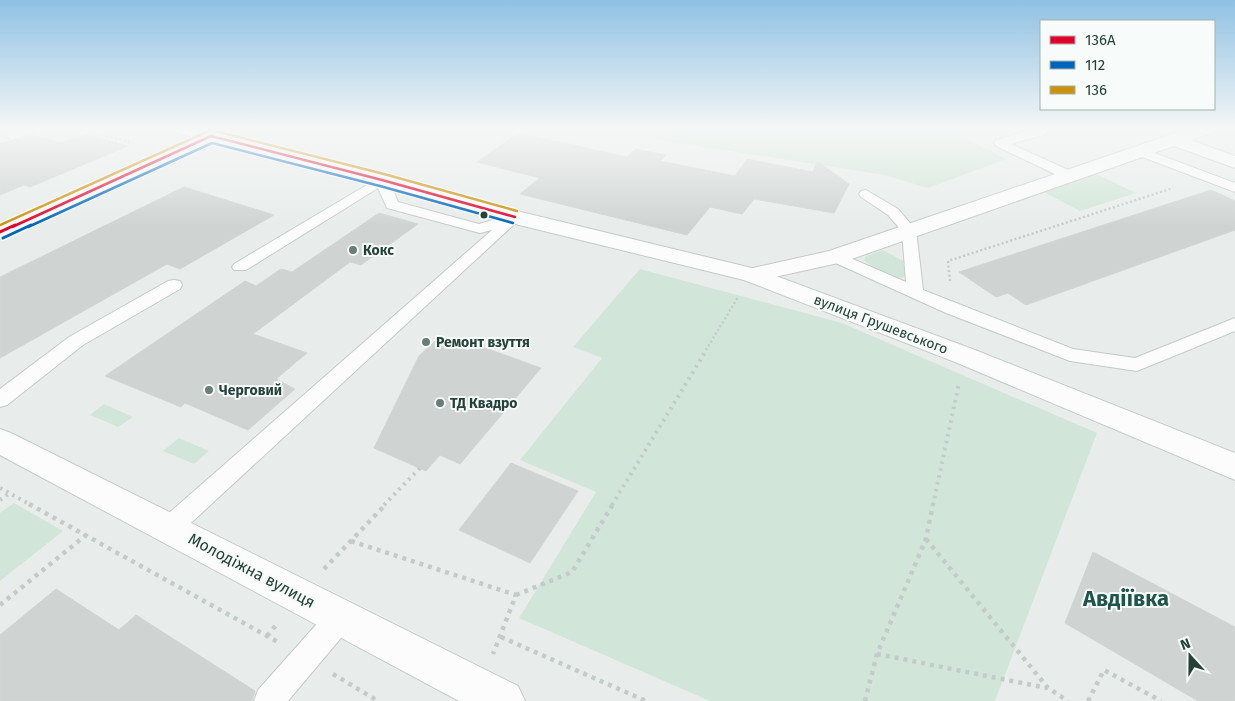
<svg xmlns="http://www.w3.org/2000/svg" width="1235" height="701" viewBox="0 0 1235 701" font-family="'Fira Sans',sans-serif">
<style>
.green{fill:#d1e6d8}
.building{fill:#cfd4d2;stroke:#d1d6d4}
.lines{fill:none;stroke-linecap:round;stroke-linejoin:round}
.lane-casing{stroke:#c5cac8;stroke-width:2}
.street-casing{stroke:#c5cac8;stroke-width:2}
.secondary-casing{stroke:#c3cbc8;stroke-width:2}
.path-far2{stroke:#c3ccca;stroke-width:2.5;stroke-dasharray:2 2.5;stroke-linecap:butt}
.path-far1{stroke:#c3ccca;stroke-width:4;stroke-dasharray:2.5 4.5;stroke-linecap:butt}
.path{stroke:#c3ccca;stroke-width:4.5;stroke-dasharray:4 5;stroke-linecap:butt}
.lane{fill:#fcfcfc;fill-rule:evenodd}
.street{fill:#fcfcfc;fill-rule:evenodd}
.secondary{fill:#fcfcfc;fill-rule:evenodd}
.bus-1-far1-casing{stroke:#f7fbf9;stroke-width:5}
.bus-1-casing{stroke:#f7fbf9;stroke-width:6}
.bus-2-far1-casing{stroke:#f7fbf9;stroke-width:5}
.bus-2-casing{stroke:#f7fbf9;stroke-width:6}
.bus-3-casing{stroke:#f7fbf9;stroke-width:5}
.bus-1-far1{stroke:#e4002b;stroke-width:2.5}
.bus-1{stroke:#e4002b;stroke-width:3}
.bus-2-far1{stroke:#0065bd;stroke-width:2.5}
.bus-2{stroke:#0065bd;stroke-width:3}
.bus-3{stroke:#cd920c;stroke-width:2.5}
.bus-dot{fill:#24423a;stroke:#f7fbf9;stroke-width:2}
.poi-dot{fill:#697e78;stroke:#f7fbf9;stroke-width:2}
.labels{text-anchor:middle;stroke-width:4;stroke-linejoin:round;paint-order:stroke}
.poi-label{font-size:14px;font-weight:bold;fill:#24423a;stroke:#f7fbf9;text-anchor:start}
.street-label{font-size:14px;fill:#24423a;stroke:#f7fbf9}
.near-street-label{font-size:16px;fill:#24423a;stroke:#f7fbf9}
.near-district-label{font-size:22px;font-weight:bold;fill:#1f5548;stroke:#f7fbf9}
</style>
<rect width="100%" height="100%" fill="#e8edeb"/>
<g class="green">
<polygon points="583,128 946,128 1006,159 928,188 885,175"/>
<polygon points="1096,174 1136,193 1080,211 1040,190"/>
<polygon points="883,250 903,261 905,276 896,280 881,274 864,260 866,256"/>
<polygon points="640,269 842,323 1097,433 995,701 710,701 519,618 596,492 520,460 602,358 573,347"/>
<polygon points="104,404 133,417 118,427 90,415"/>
<polygon points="179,438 209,451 194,464 163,451"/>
<polygon points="14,503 63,531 0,581 0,513"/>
</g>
<g class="building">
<polygon points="519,133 627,157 635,149 666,155 660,161 735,176 747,159 813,172 817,161 849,184 834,213 754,199 742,214 710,207 687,235 520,194 540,178 477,162"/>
<polygon points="30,134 60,143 85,134 128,146 30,187 24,185 0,195 0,144 9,141 13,142"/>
<polygon points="184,187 274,215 180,269 167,264 0,358 0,277"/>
<polygon points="1211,190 1235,201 1235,230 1026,305 1008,293 996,297 959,272"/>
<polygon points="379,213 418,224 361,265 350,262 253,334 307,353 276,379 295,389 248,430 185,403 181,407 105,376 245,281 256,286 281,269 292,272"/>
<polygon points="436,340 468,351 474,344 541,368 460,464 440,455 426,471 374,448 419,356"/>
<polygon points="511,463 578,491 530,563 459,530"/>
<polygon points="1093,552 1235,627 1235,701 1198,701 1065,623"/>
<polygon points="56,589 119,630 136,615 255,691 252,701 0,701 0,635"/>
</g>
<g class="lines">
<g class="lane-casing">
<g id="lane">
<polygon points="22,128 40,128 12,140 6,136 8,133"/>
<polygon points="219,128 236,128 211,140 205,136"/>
<polygon points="1038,128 1046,128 1048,131 1046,134 1011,144 1075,173 1077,176 1075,179 1065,179 996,146 994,143 996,140"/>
<polygon points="1141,148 1235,183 1235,192 1137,155 1135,152 1137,149"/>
<polygon points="382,176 389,180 398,202 479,224 515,213 520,214 522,217 179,534 170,537 161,534 158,527 161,520 492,230 480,233 387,208 378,188 246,270 234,270 232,267 234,264"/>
<polygon points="866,190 898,209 916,230 923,290 1073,349 1135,358 1235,318 1235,331 1137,371 1070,361 946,313 829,260 827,257 829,254 841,254 906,282 902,231 888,215 861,197 859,194 861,191"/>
<polygon points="174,280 180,281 182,285 180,289 83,345 7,405 0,407 0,389 69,337 168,281"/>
<polygon points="341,604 351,608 355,617 351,626 288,701 254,701 258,690 331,608"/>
</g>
</g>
<g class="street-casing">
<g id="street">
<polygon points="1190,128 1216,128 1214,132 1191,140 1235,156 1235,168 1174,146 843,262 752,282 744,280 740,275 744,270 829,251"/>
<polygon points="0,429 11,433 518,686 525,701 459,701 0,455"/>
</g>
</g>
<g class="secondary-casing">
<polygon id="secondary" points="171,128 201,128 211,131 389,176 521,212 760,270 975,350 1235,453 1235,480 955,362 744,280 507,222 375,184 212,142 0,239 0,224 194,137 173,132"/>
</g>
<g class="path-far2">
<polyline points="76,128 133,143"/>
<polyline points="950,281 948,261 1173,188"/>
<polyline points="706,350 738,297"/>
</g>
<g class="path-far1">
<polyline points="0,488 31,505"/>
<polyline points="0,500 10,493"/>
<polyline points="384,505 420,468"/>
<polyline points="612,505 707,349"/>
<polyline points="933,505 959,383"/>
</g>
<g class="path">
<polyline points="29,504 278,642"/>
<polyline points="926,539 1048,688 1068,701"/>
<polyline points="351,541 516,595 493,654"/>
<polyline points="324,569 386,504"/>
<polyline points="516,595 572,572 613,504"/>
<polyline points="0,605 86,535"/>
<polyline points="267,636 278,623"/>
<polyline points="501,637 646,701"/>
<polyline points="877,654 1047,688"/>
<polyline points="333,674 378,701"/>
<polyline points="865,701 877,654 926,539 933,504"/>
<polyline points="1088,701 1104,670 1161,701"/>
</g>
<use href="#lane" class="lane"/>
<use href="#street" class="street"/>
<use href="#secondary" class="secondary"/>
<g class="bus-1-far1-casing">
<polyline id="bus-1-far1" points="12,227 211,136 382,180 515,217"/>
</g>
<g class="bus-1-casing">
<polyline id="bus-1" points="0,232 15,225"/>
</g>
<g class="bus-2-far1-casing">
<polyline id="bus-2-far1" points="28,227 212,143 380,186 513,223"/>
</g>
<g class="bus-2-casing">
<polyline id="bus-2" points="3,238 31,225"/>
</g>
<g class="bus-3-casing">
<polyline id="bus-3" points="0,225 211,130 384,174 517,211"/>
</g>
<use href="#bus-1-far1" class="bus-1-far1"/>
<use href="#bus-1" class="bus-1"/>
<use href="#bus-2-far1" class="bus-2-far1"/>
<use href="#bus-2" class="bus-2"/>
<use href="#bus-3" class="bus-3"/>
</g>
<linearGradient id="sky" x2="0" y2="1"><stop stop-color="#8fc1e3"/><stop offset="0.57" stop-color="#f5f7f6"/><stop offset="1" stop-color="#f5f7f6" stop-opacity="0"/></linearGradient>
<rect width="1235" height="226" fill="url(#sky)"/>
<circle class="bus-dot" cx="484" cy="215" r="4.5"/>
<g class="poi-dot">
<circle cx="353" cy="250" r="5"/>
<circle cx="426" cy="342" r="5"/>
<circle cx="209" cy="390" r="5"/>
<circle cx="440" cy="403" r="5"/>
</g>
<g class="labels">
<g class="poi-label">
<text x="363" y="255">Кокс</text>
<text x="436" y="347">Ремонт взуття</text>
<text x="219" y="395">Черговий</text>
<text x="450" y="408">ТД Квадро</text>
</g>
<g class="street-label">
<text transform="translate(881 324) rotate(21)" y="5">вулиця Грушевського</text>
</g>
<g class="near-street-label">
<text transform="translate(252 570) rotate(28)" y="6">Молодіжна вулиця</text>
</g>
<g class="near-district-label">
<text x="1126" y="606">Авдіївка</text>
</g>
</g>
<rect x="1040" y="20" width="175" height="90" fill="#f7fbf9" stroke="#a3b1ad"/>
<rect x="1050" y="36" width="25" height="8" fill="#e4002b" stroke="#a3b1ad"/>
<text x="1085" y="45" font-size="15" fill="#24423a">136А</text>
<rect x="1050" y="61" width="25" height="8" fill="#0065bd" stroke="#a3b1ad"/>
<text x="1085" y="70" font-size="15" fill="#24423a">112</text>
<rect x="1050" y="86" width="25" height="8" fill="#cd920c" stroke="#a3b1ad"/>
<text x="1085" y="95" font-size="15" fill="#24423a">136</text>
<g transform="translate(1190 656) rotate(339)" stroke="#f7fbf9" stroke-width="4" paint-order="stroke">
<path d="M0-4L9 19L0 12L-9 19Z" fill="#24423a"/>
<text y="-8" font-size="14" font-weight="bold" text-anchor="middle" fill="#24423a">N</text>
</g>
</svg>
